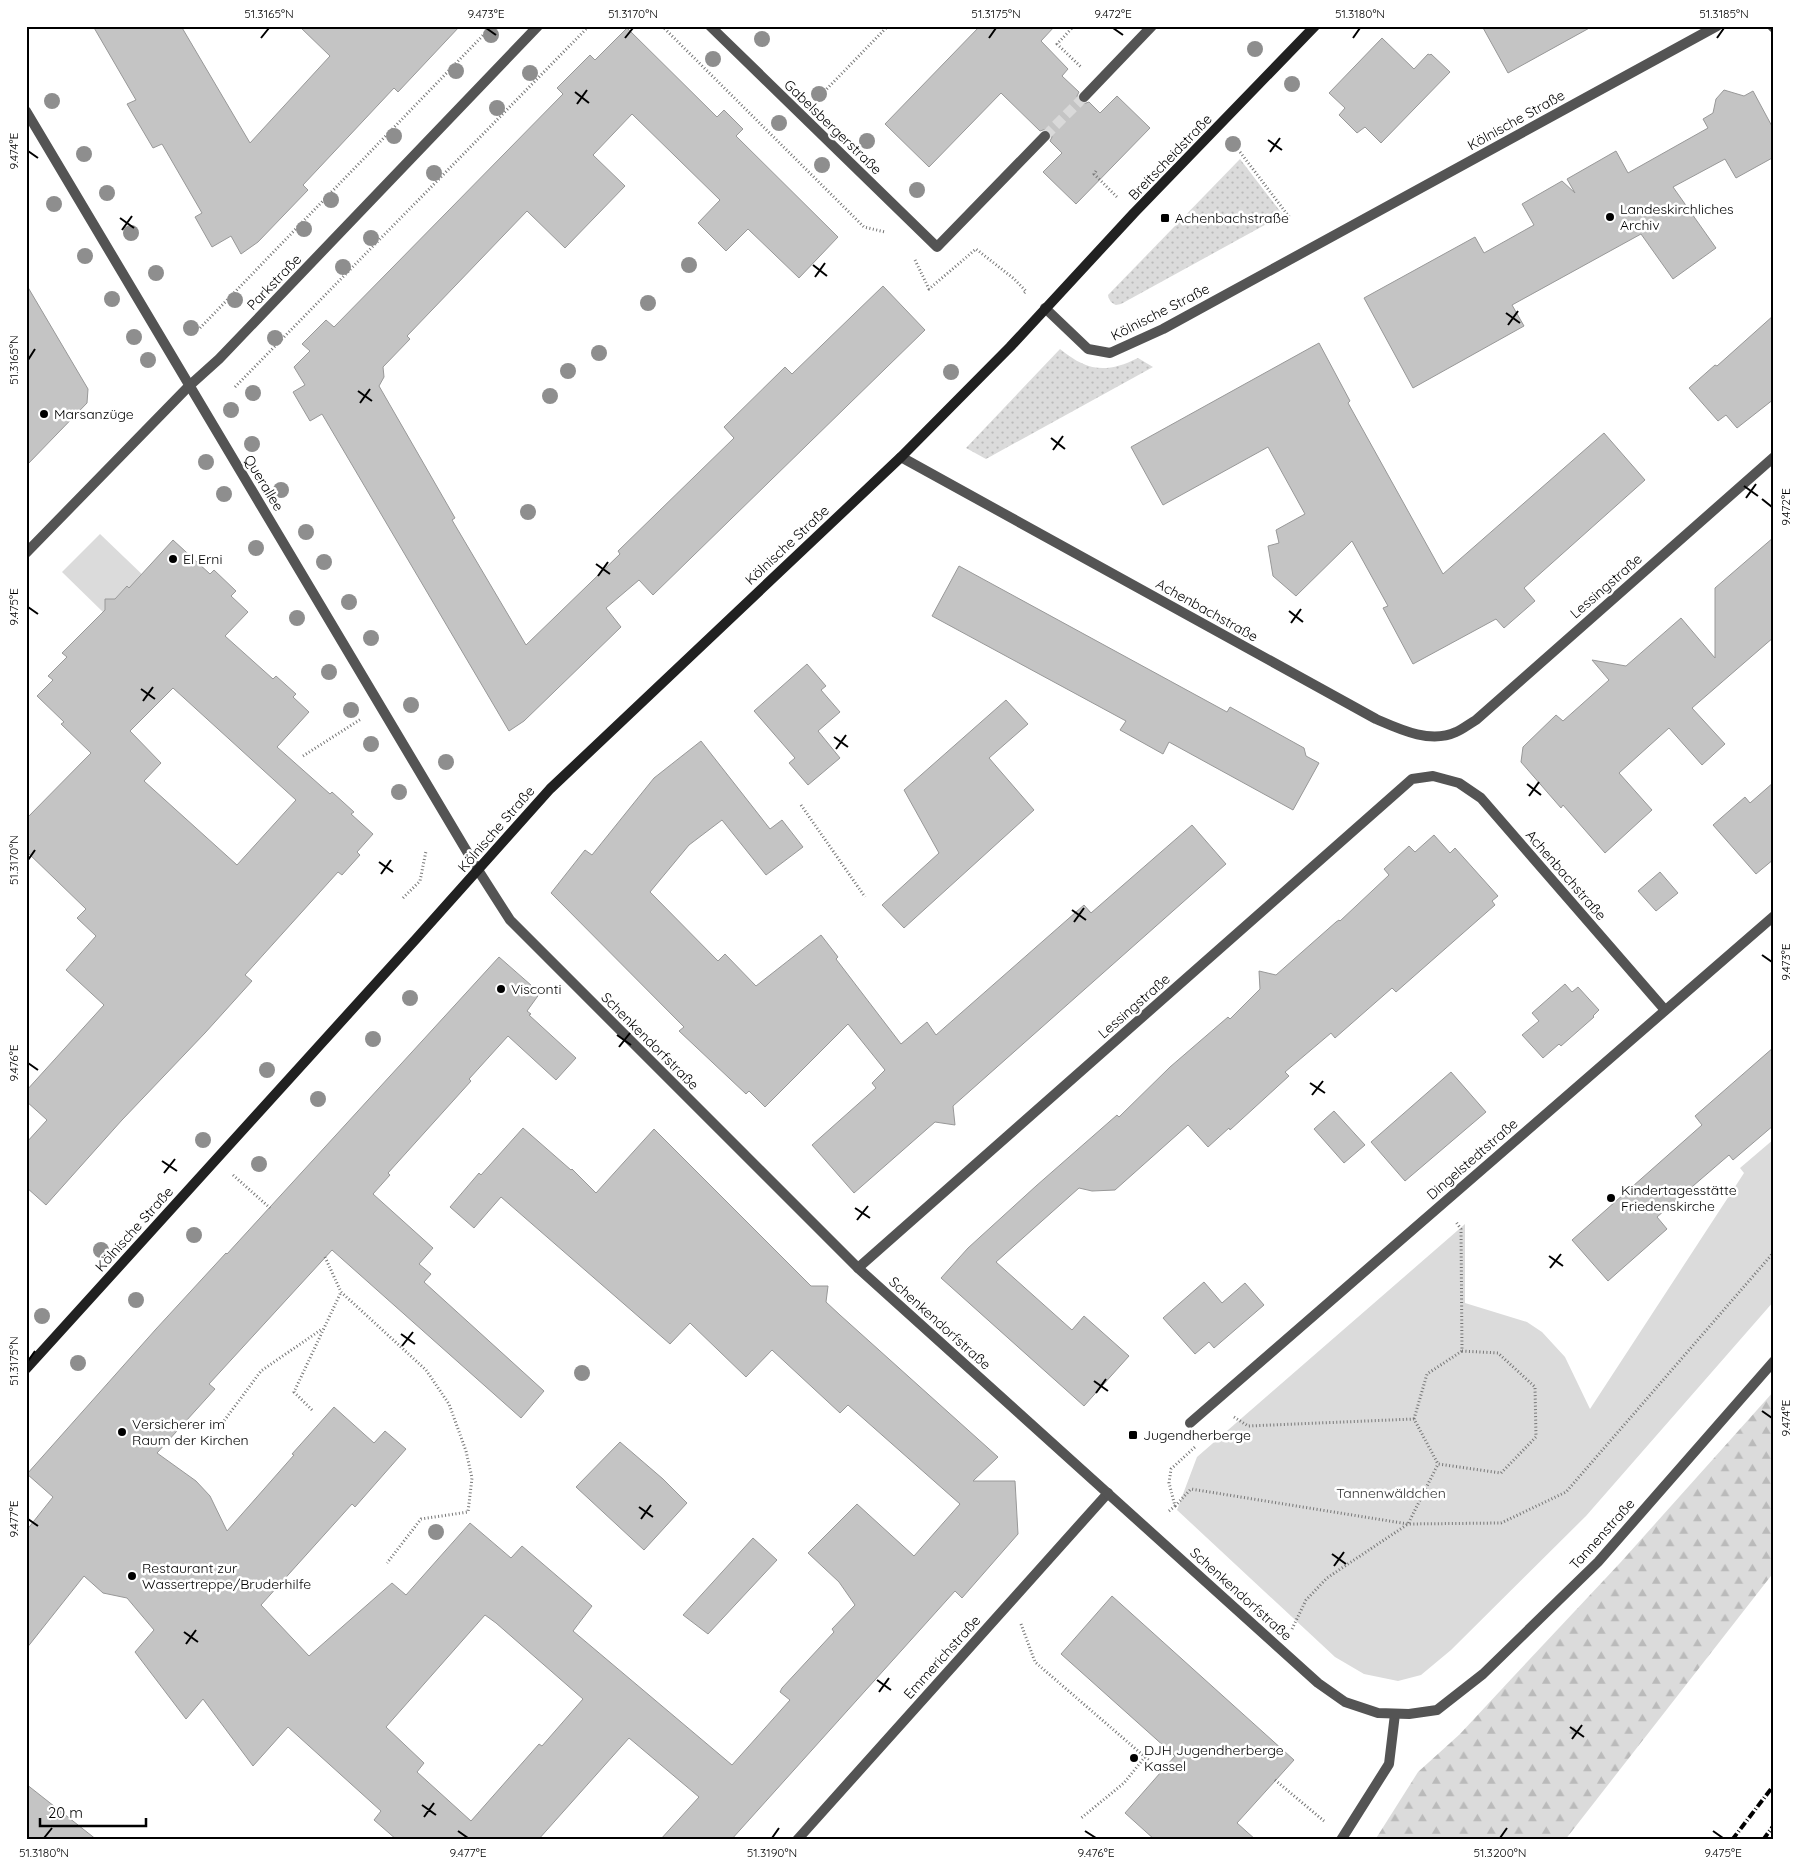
<svg xmlns="http://www.w3.org/2000/svg" width="1800" height="1866" viewBox="0 0 1800 1866" font-family="Quicksand,sans-serif">
<style>
.grass{fill:url(#grass-dots)}
.forest{fill:url(#forest-firs)}
.green{fill:#dbdbdb}
.building{fill:#c4c4c4;stroke:#989898;fill-rule:evenodd}
.lines{fill:none;stroke-linecap:round;stroke-linejoin:round}
.minor-tunnel{stroke:#d9d9d9;stroke-width:10;stroke-dasharray:10 5;stroke-linecap:butt}
.path{stroke:#767676;stroke-width:3;stroke-dasharray:1 2.5;stroke-linecap:butt}
.minor{stroke:#545454;stroke-width:10}
.tertiary{stroke:#545454;stroke-width:10}
.secondary{stroke:#212121;stroke-width:10}
.rail{stroke:#000;stroke-width:4;stroke-dasharray:8 2.5 1 2.5;stroke-linecap:butt}
.tree{fill:#8e8e8e}
.ticks{fill:none;stroke:#000;stroke-width:2}
.poi-dot{fill:#000;stroke:#fff;stroke-width:2}
.labels{text-anchor:middle;stroke-width:5;stroke-linejoin:round;paint-order:stroke}
.street-label{font-size:14px;fill:#000;stroke:#fff}
.poi-label{font-size:14px;fill:#000;stroke:#fff;text-anchor:start}
.park-label{font-size:14px;fill:#323232;stroke:#fff}
.neatline{fill:none;stroke:#000;stroke-width:2}
.ticks-label{font-size:12px;text-anchor:middle;fill:#000}
</style>
<defs>
<pattern id="grass-dots" width="8" height="8" patternUnits="userSpaceOnUse" patternTransform="scale(1.25)"><rect width="8" height="8" fill="#dbdbdb"/><path d="M2 2h.1M6 6h.1" fill="none" stroke="#bababa" stroke-width="1.8" stroke-linecap="round"/></pattern>
<pattern id="forest-firs" width="22" height="20" patternUnits="userSpaceOnUse" patternTransform="scale(1.25)"><rect width="22" height="20" fill="#dbdbdb"/><path d="M5 1l3.5 6h-7zM16 11l3.5 6h-7z" fill="#bababa"/></pattern>
</defs>
<rect width="100%" height="100%" fill="#fff"/>
<g class="grass">
<path d="M1240,159L1283,215L1121,304L1116,305C1111,303 1109,300 1108,295Z"/>
<path d="M1060,349C1087,371 1106,374 1138,358L1153,367L986,459L966,448Z"/>
</g>
<polygon class="forest" points="1774,1391 1774,1572 1565,1840 1375,1840 1418,1772 1460,1734 1514,1676 1620,1563"/>
<g class="green">
<polygon points="100,534 149,581 135,595 127,586 115,599 105,599 105,614 62,572"/>
<polygon points="1774,1139 1774,1301 1586,1516 1451,1650 1421,1675 1398,1681 1364,1674 1335,1657 1177,1510 1197,1457 1465,1224 1465,1303 1527,1322 1542,1332 1565,1357 1590,1409 1744,1173 1740,1168"/>
</g>
<g class="building">
<polygon points="93,26 181,26 250,143 330,56 299,26 460,26 398,92 394,88 303,185 308,190 258,242 241,254 231,236 212,247 195,217 202,213 162,144 153,148 127,104 136,100"/>
<polygon points="980,26 1055,26 1041,41 1068,69 1062,76 1079,92 1077,96 1079,102 1083,104 1089,102 1100,113 1117,96 1150,128 1076,204 1043,172 1062,153 1050,141 1052,137 1050,131 1046,129 1040,131 1001,93 929,167 885,124"/>
<polygon points="1482,26 1593,26 1508,73"/>
<polygon points="627,28 717,117 724,110 743,129 736,136 838,237 799,278 748,229 726,251 698,223 720,200 632,114 593,155 625,186 565,248 527,211 407,336 410,339 383,367 384,377 379,386 455,518 452,520 526,645 620,554 618,551 734,438 724,427 785,367 792,374 883,286 925,330 653,595 639,580 606,608 621,627 524,721 509,731 322,414 310,421 293,392 305,385 294,367 310,351 302,344 326,320 334,327 563,94 557,88 590,55 595,60"/>
<polygon points="1382,38 1414,69 1428,54 1430,55 1431,54 1450,72 1381,143 1365,127 1357,133 1339,115 1345,108 1329,93"/>
<polygon points="1724,90 1744,96 1753,91 1774,130 1774,157 1736,178 1725,159 1673,187 1716,248 1673,279 1641,234 1512,305 1524,326 1413,388 1364,298 1475,237 1484,253 1534,225 1522,204 1562,181 1575,193 1567,179 1616,151 1628,173 1708,128 1703,119 1713,113 1716,99"/>
<polygon points="26,284 88,389 87,403 26,466"/>
<polygon points="1774,315 1774,399 1737,428 1726,415 1718,421 1689,388 1715,365 1717,366"/>
<polygon points="1319,343 1350,401 1348,403 1443,574 1604,433 1645,480 1524,588 1535,601 1504,628 1496,619 1413,664 1383,608 1388,606 1352,541 1296,596 1273,576 1268,546 1279,543 1276,530 1305,514 1268,447 1163,505 1131,447"/>
<polygon points="1774,537 1774,637 1692,708 1725,744 1702,765 1669,728 1619,773 1652,810 1605,853 1563,805 1561,808 1521,762 1523,747 1556,715 1563,721 1609,680 1592,660 1626,666 1681,618 1715,658 1715,588"/>
<path d="M173,540L210,574L214,570L236,591L231,596L248,612L225,636L273,679L276,676L296,694L293,697L309,712L277,747L330,794L332,792L354,812L351,814L373,834L357,852L360,855L342,875L338,872L245,975L252,981L205,1033L122,1120L46,1205L26,1187V1143L47,1120L26,1101V1091L104,1005L66,970L96,936L77,918L86,909L26,851V819L91,753L61,724L64,722L37,696L53,680L48,676L67,657L62,653L105,610V599H115L127,586L129,588ZM173,688L296,800L237,865L144,781L161,763L130,731Z"/>
<polygon points="959,566 1227,712 1230,707 1304,748 1306,756 1319,763 1293,810 1169,742 1163,754 1120,730 1126,721 932,616"/>
<polygon points="807,664 826,686 821,690 840,712 818,731 840,758 808,785 789,763 795,758 754,711"/>
<polygon points="1006,700 1028,724 989,758 1034,810 904,928 882,905 939,853 904,790"/>
<polygon points="701,741 770,829 782,820 803,847 766,875 722,820 689,845 650,892 718,961 725,954 756,986 821,935 838,957 836,959 901,1044 927,1022 936,1035 1084,905 1091,913 1192,825 1226,864 953,1106 955,1125 935,1122 854,1193 812,1145 876,1088 872,1083 885,1070 848,1024 765,1107 749,1091 746,1094 679,1031 684,1027 551,893 585,850 592,855 654,778"/>
<polygon points="1774,782 1774,859 1756,874 1713,825 1745,797 1750,803"/>
<polygon points="1434,835 1450,853 1455,848 1498,896 1492,901 1495,905 1396,992 1392,988 1335,1038 1331,1033 1285,1072 1289,1076 1230,1130 1229,1128 1208,1147 1188,1125 1115,1190 1092,1191 1079,1188 996,1262 1072,1330 1084,1316 1129,1356 1084,1406 941,1278 968,1248 1036,1186 1117,1115 1119,1117 1170,1067 1228,1017 1230,1019 1260,989 1259,971 1276,975 1336,922 1339,920 1340,921 1389,875 1384,869 1409,846 1415,852"/>
<polygon points="1660,872 1678,893 1656,911 1638,891"/>
<path d="M499,957L540,993L527,1011L531,1014L529,1015L576,1058L556,1080L508,1036L469,1079L471,1081L388,1173L390,1175L373,1194L433,1248L419,1264L431,1274L424,1282L544,1391L521,1418L332,1250L209,1384L215,1389L157,1453L196,1481L210,1496L227,1531L294,1455L292,1454L334,1407L374,1443L385,1431L406,1449L355,1507L352,1504L261,1605L309,1656L392,1583L406,1595L470,1523L511,1558L522,1546L592,1606L573,1631L732,1765L790,1700L780,1692L782,1688L834,1632L832,1629L855,1605L839,1582L808,1553L857,1504L914,1556L960,1504L848,1405L840,1413L772,1350L746,1377L690,1323L670,1344L501,1197L474,1228L450,1207L479,1173L481,1175L523,1128L571,1170L572,1169L596,1193L654,1129L811,1286H828L826,1302L840,1315L998,1457L973,1481H1015L1018,1534L962,1598L955,1591L731,1840H660L699,1797L629,1738L538,1840H397L374,1820L381,1811L288,1727L253,1766L203,1699L186,1719L135,1652L154,1630L127,1598L103,1593L84,1576L26,1649V1531L53,1497L27,1474L156,1329L226,1253L227,1254ZM485,1615L496,1623L583,1699L542,1746L539,1744L471,1821L417,1772L424,1763L386,1727Z"/>
<polygon points="1565,984 1572,992 1578,987 1599,1010 1593,1016 1594,1017 1561,1046 1559,1044 1543,1058 1522,1035 1539,1021 1532,1013"/>
<polygon points="1774,1047 1774,1125 1733,1160 1729,1155 1657,1217 1667,1229 1608,1281 1572,1240 1702,1125 1695,1116"/>
<polygon points="1451,1072 1486,1112 1405,1181 1371,1142"/>
<polygon points="1334,1111 1365,1145 1344,1163 1314,1129"/>
<polygon points="1204,1282 1222,1303 1245,1283 1264,1305 1214,1348 1209,1342 1195,1354 1163,1318"/>
<polygon points="620,1442 663,1479 687,1503 644,1550 576,1487"/>
<polygon points="753,1538 777,1560 708,1634 683,1615"/>
<polygon points="1112,1596 1294,1760 1237,1823 1256,1840 1155,1840 1125,1813 1175,1756 1061,1654"/>
<polygon points="26,1784 97,1840 26,1840"/>
</g>
<g class="lines">
<polyline class="minor-tunnel" points="1045,136 1084,97"/>
<g class="path">
<polyline points="662,26 864,227 885,232"/>
<polyline points="1074,26 1057,44 1081,67"/>
<polyline points="817,99 888,26"/>
<polyline points="1240,152 1290,218"/>
<polyline points="1096,171 1094,174 1117,197"/>
<polyline points="915,260 929,289 976,249 1013,278 1026,291 1023,294"/>
<polyline points="200,328 492,26"/>
<polyline points="235,387 589,26"/>
<polyline points="303,756 361,719"/>
<polyline points="801,805 865,897"/>
<polyline points="403,898 420,881 426,851"/>
<polyline points="233,1175 270,1208"/>
<polyline points="325,1257 341,1292 426,1370 449,1404 466,1451 472,1478 468,1512 421,1519 387,1563"/>
<polyline points="312,1410 294,1392 341,1292"/>
<polyline points="1234,1417 1248,1426 1414,1419 1438,1464 1501,1473 1536,1437 1535,1387 1498,1353 1462,1351 1461,1229 1456,1222"/>
<polyline points="1414,1419 1427,1374 1462,1351"/>
<polyline points="218,1429 261,1371 322,1329"/>
<polyline points="1175,1506 1191,1489 1408,1524 1501,1523 1566,1492 1774,1252"/>
<polyline points="1169,1511 1175,1506 1169,1483 1171,1469 1195,1447 1194,1446"/>
<polyline points="1021,1624 1035,1662 1145,1757 1124,1783 1080,1819"/>
<polyline points="1292,1629 1306,1600 1327,1578 1408,1524 1438,1464"/>
<polyline points="1145,1757 1162,1771"/>
<polyline points="1275,1780 1324,1821"/>
</g>
<g class="minor">
<polyline points="710,26 937,247 1045,136"/>
<polyline points="1772,26 1774,28"/>
<polyline points="1084,97 1152,26"/>
<polyline points="1045,308 1088,349 1110,353 1163,329 1717,26"/>
<path d="M901,457L1376,719C1399,729 1430,744 1456,732C1463,729 1469,724 1476,720L1774,457"/>
<polyline points="26,553 189,386 219,359 538,26"/>
<polyline points="858,1268 1412,779 1433,776 1459,783 1481,798 1665,1010"/>
<polyline points="1190,1423 1774,916"/>
<polyline points="797,1840 1108,1493"/>
<polyline points="1341,1840 1389,1764 1395,1714"/>
</g>
<polyline class="tertiary" points="26,111 478,870 510,920 858,1268 1318,1683 1345,1702 1378,1713 1409,1714 1437,1710 1483,1674 1598,1562 1774,1361"/>
<polyline class="secondary" points="26,1369 416,939 550,789 901,457 1010,347 1134,213 1315,26"/>
<g class="rail">
<polyline points="1732,1840 1774,1785"/>
<polyline points="1763,1840 1774,1825"/>
</g>
</g>
<g class="tree">
<circle cx="491" cy="35" r="8"/>
<circle cx="762" cy="39" r="8"/>
<circle cx="1255" cy="49" r="8"/>
<circle cx="713" cy="59" r="8"/>
<circle cx="456" cy="71" r="8"/>
<circle cx="530" cy="73" r="8"/>
<circle cx="1292" cy="84" r="8"/>
<circle cx="819" cy="94" r="8"/>
<circle cx="52" cy="101" r="8"/>
<circle cx="497" cy="108" r="8"/>
<circle cx="779" cy="123" r="8"/>
<circle cx="394" cy="136" r="8"/>
<circle cx="867" cy="141" r="8"/>
<circle cx="1233" cy="144" r="8"/>
<circle cx="84" cy="154" r="8"/>
<circle cx="822" cy="165" r="8"/>
<circle cx="434" cy="173" r="8"/>
<circle cx="917" cy="190" r="8"/>
<circle cx="107" cy="193" r="8"/>
<circle cx="331" cy="200" r="8"/>
<circle cx="54" cy="204" r="8"/>
<circle cx="304" cy="229" r="8"/>
<circle cx="131" cy="233" r="8"/>
<circle cx="371" cy="238" r="8"/>
<circle cx="85" cy="256" r="8"/>
<circle cx="689" cy="265" r="8"/>
<circle cx="343" cy="267" r="8"/>
<circle cx="156" cy="273" r="8"/>
<circle cx="112" cy="299" r="8"/>
<circle cx="235" cy="300" r="8"/>
<circle cx="648" cy="303" r="8"/>
<circle cx="191" cy="328" r="8"/>
<circle cx="134" cy="337" r="8"/>
<circle cx="275" cy="338" r="8"/>
<circle cx="599" cy="353" r="8"/>
<circle cx="148" cy="360" r="8"/>
<circle cx="568" cy="371" r="8"/>
<circle cx="951" cy="372" r="8"/>
<circle cx="253" cy="393" r="8"/>
<circle cx="550" cy="396" r="8"/>
<circle cx="231" cy="410" r="8"/>
<circle cx="252" cy="444" r="8"/>
<circle cx="206" cy="462" r="8"/>
<circle cx="281" cy="490" r="8"/>
<circle cx="224" cy="494" r="8"/>
<circle cx="528" cy="512" r="8"/>
<circle cx="306" cy="532" r="8"/>
<circle cx="256" cy="548" r="8"/>
<circle cx="324" cy="562" r="8"/>
<circle cx="349" cy="602" r="8"/>
<circle cx="297" cy="618" r="8"/>
<circle cx="371" cy="638" r="8"/>
<circle cx="329" cy="672" r="8"/>
<circle cx="411" cy="705" r="8"/>
<circle cx="351" cy="710" r="8"/>
<circle cx="371" cy="744" r="8"/>
<circle cx="446" cy="762" r="8"/>
<circle cx="399" cy="792" r="8"/>
<circle cx="410" cy="998" r="8"/>
<circle cx="373" cy="1039" r="8"/>
<circle cx="267" cy="1070" r="8"/>
<circle cx="318" cy="1099" r="8"/>
<circle cx="203" cy="1140" r="8"/>
<circle cx="259" cy="1164" r="8"/>
<circle cx="194" cy="1235" r="8"/>
<circle cx="101" cy="1250" r="8"/>
<circle cx="136" cy="1300" r="8"/>
<circle cx="42" cy="1316" r="8"/>
<circle cx="78" cy="1363" r="8"/>
<circle cx="582" cy="1373" r="8"/>
<circle cx="436" cy="1532" r="8"/>
</g>
<path class="ticks" d="M486,28L496,35M1113,28L1123,35M261,38L269,28M625,38L633,28M989,38L996,28M1353,38L1360,28M1717,38L1724,28M575,92L589,103M577,104L587,90M1268,140L1282,150M28,151L38,158M1270,152L1280,138M120,218L134,228M122,230L132,216M813,265L827,276M815,277L825,263M1506,313L1520,323M1508,325L1518,311M28,360L35,349M358,391L372,401M360,403L370,389M1051,438L1065,449M1053,450L1063,436M1744,486L1758,496M1746,498L1756,484M1762,499L1772,507M596,564L610,574M598,576L608,562M28,607L38,614M1289,611L1303,622M1291,623L1301,609M141,689L155,699M143,701L153,687M834,737L848,747M836,749L846,735M1527,784L1541,795M1529,796L1539,782M28,860L35,850M379,862L393,872M381,874L391,860M1072,910L1086,920M1074,922L1084,908M1762,955L1772,962M617,1035L631,1045M619,1047L630,1033M28,1063L38,1070M1310,1083L1325,1093M1312,1095L1323,1081M162,1161L177,1171M164,1173L175,1159M855,1208L870,1218M857,1220L868,1206M1549,1256L1563,1266M1550,1268L1561,1254M401,1334L415,1344M402,1346L413,1332M28,1361L35,1351M1094,1381L1108,1391M1096,1393L1106,1379M1762,1411L1772,1418M639,1507L653,1517M28,1519L38,1526M641,1519L651,1505M1332,1554L1346,1564M1334,1566L1344,1552M184,1632L198,1642M186,1644L196,1630M877,1680L891,1690M879,1692L889,1678M1570,1727L1584,1737M1572,1739L1582,1725M422,1805L436,1815M424,1817L434,1803M458,1831L468,1838M1085,1831L1096,1838M1713,1831L1723,1838M44,1838L52,1828M772,1838L779,1828M1500,1838L1507,1828"/>
<g class="poi-dot">
<circle cx="1610" cy="217" r="5"/>
<rect x="1160" y="213" width="10" height="10" rx="2.5"/>
<circle cx="44" cy="414" r="5"/>
<circle cx="173" cy="559" r="5"/>
<circle cx="501" cy="989" r="5"/>
<circle cx="1611" cy="1198" r="5"/>
<circle cx="122" cy="1432" r="5"/>
<rect x="1128" y="1430" width="10" height="10" rx="2.5"/>
<circle cx="132" cy="1576" r="5"/>
<circle cx="1134" cy="1758" r="5"/>
</g>
<g class="labels">
<g class="street-label">
<text transform="translate(1516 120) rotate(-29)" y="5">Kölnische Straße</text>
<text transform="translate(833 127) rotate(44)" y="5">Gabelsbergerstraße</text>
<text transform="translate(1170 157) rotate(-46)" y="5">Breitscheidstraße</text>
<text transform="translate(274 282) rotate(-46)" y="5">Parkstraße</text>
<text transform="translate(1160 312) rotate(-27)" y="5">Kölnische Straße</text>
<text transform="translate(264 483) rotate(59)" y="5">Querallee</text>
<text transform="translate(787 545) rotate(-43)" y="5">Kölnische Straße</text>
<text transform="translate(1606 586) rotate(-41)" y="5">Lessingstraße</text>
<text transform="translate(1207 610) rotate(29)" y="5">Achenbachstraße</text>
<text transform="translate(496 829) rotate(-49)" y="5">Kölnische Straße</text>
<text transform="translate(1566 875) rotate(49)" y="5">Achenbachstraße</text>
<text transform="translate(1134 1006) rotate(-41)" y="5">Lessingstraße</text>
<text transform="translate(650 1041) rotate(45)" y="5">Schenkendorfstraße</text>
<text transform="translate(1472 1159) rotate(-41)" y="5">Dingelstedtstraße</text>
<text transform="translate(134 1229) rotate(-48)" y="5">Kölnische Straße</text>
<text transform="translate(940 1323) rotate(42)" y="5">Schenkendorfstraße</text>
<text transform="translate(1602 1534) rotate(-48)" y="5">Tannenstraße</text>
<text transform="translate(1241 1594) rotate(42)" y="5">Schenkendorfstraße</text>
<text transform="translate(942 1657) rotate(-48)" y="5">Emmerichstraße</text>
</g>
<g class="poi-label">
<text x="1620" y="214">Landeskirchliches<tspan x="1620" dy="16">Archiv</tspan></text>
<text x="1175" y="223">Achenbachstraße</text>
<text x="54" y="419">Marsanzüge</text>
<text x="183" y="564">El Erni</text>
<text x="511" y="994">Visconti</text>
<text x="1621" y="1195">Kindertagesstätte<tspan x="1621" dy="16">Friedenskirche</tspan></text>
<text x="132" y="1429">Versicherer im<tspan x="132" dy="16">Raum der Kirchen</tspan></text>
<text x="1143" y="1440">Jugendherberge</text>
<text x="142" y="1573">Restaurant zur<tspan x="142" dy="16">Wassertreppe/Bruderhilfe</tspan></text>
<text x="1144" y="1755">DJH Jugendherberge<tspan x="1144" dy="16">Kassel</tspan></text>
</g>
<g class="park-label">
<text x="1391" y="1498">Tannenwäldchen</text>
</g>
</g>
<rect width="1800" height="1866" fill="none" stroke="#ffffff" stroke-width="55"/>
<path d="M40 1818v8h106v-8" fill="none" stroke="#000000" stroke-width="2.5"/>
<text x="48" y="1818" font-size="15" fill="#000000" stroke="#ffffff" stroke-width="4" paint-order="stroke">20 m</text>
<rect x="28" y="28" width="1744" height="1810" class="neatline"/>
<g class="ticks-label">
<text x="269" y="18">51.3165°N</text>
<text x="486" y="18">9.473°E</text>
<text x="633" y="18">51.3170°N</text>
<text x="996" y="18">51.3175°N</text>
<text x="1113" y="18">9.472°E</text>
<text x="1360" y="18">51.3180°N</text>
<text x="1724" y="18">51.3185°N</text>
<text transform="translate(14 151) rotate(-90)" y="4">9.474°E</text>
<text transform="translate(14 360) rotate(-90)" y="4">51.3165°N</text>
<text transform="translate(1786 507) rotate(-90)" y="4">9.472°E</text>
<text transform="translate(14 607) rotate(-90)" y="4">9.475°E</text>
<text transform="translate(14 860) rotate(-90)" y="4">51.3170°N</text>
<text transform="translate(1786 962) rotate(-90)" y="4">9.473°E</text>
<text transform="translate(14 1063) rotate(-90)" y="4">9.476°E</text>
<text transform="translate(14 1361) rotate(-90)" y="4">51.3175°N</text>
<text transform="translate(1786 1418) rotate(-90)" y="4">9.474°E</text>
<text transform="translate(14 1519) rotate(-90)" y="4">9.477°E</text>
<text x="44" y="1857">51.3180°N</text>
<text x="468" y="1857">9.477°E</text>
<text x="772" y="1857">51.3190°N</text>
<text x="1096" y="1857">9.476°E</text>
<text x="1500" y="1857">51.3200°N</text>
<text x="1723" y="1857">9.475°E</text>
</g>
</svg>
